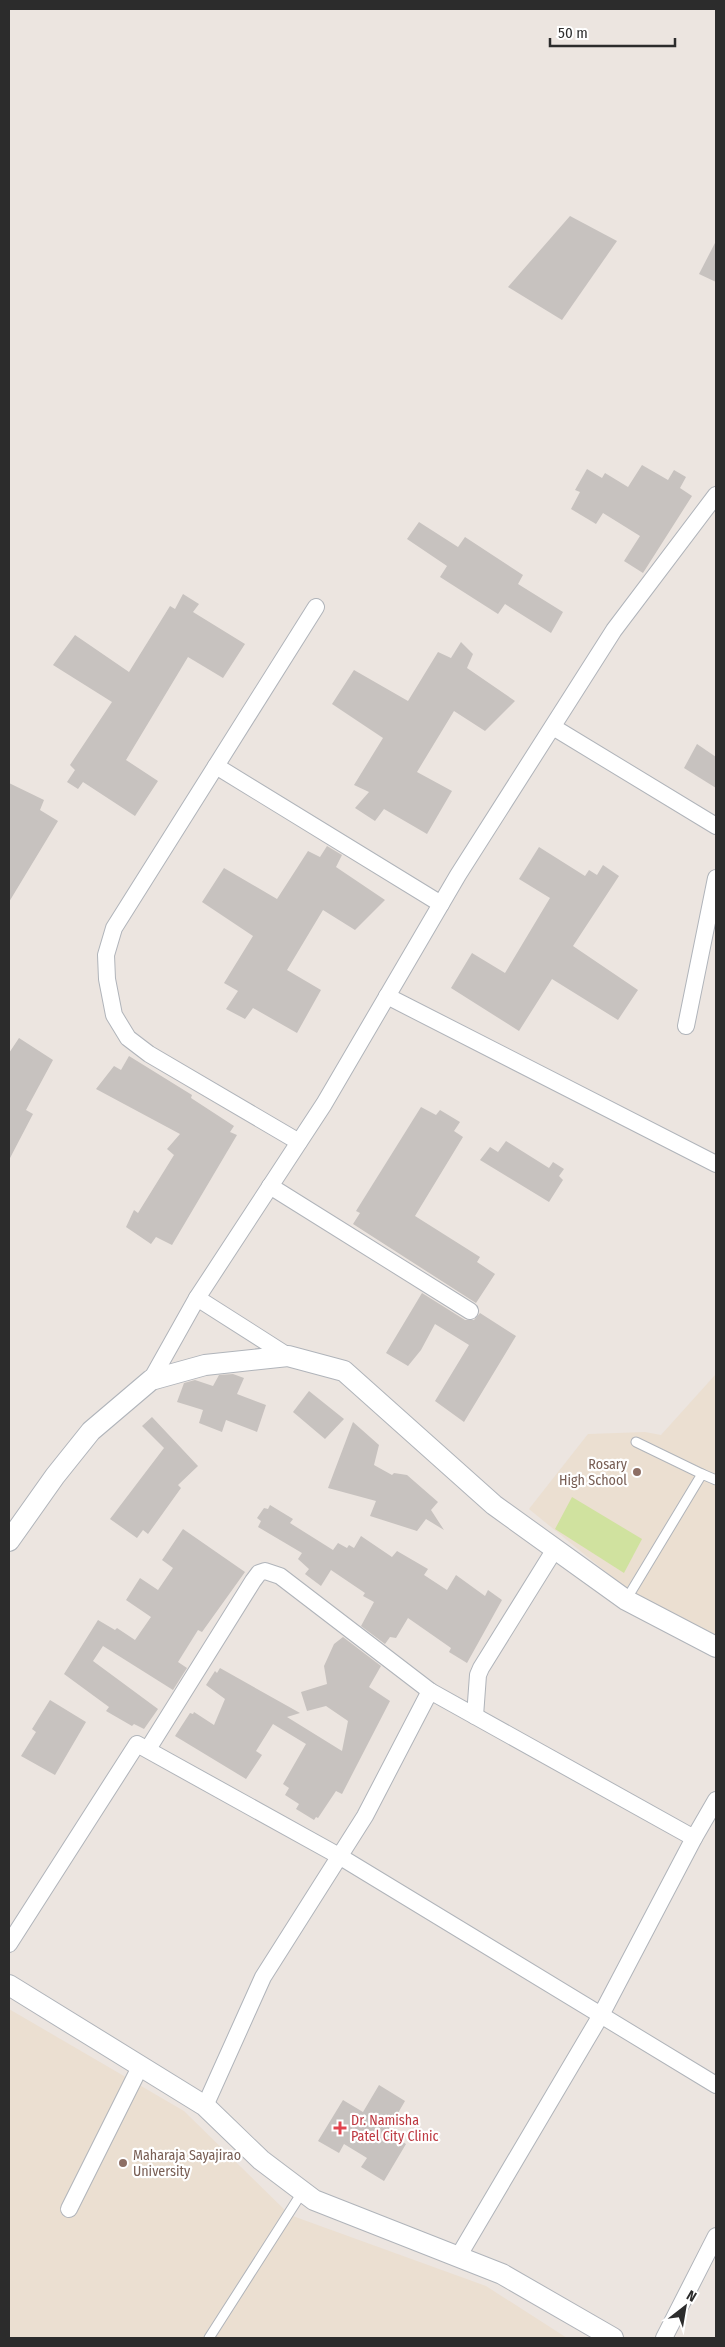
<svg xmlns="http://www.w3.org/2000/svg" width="725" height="2347" viewBox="0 0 725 2347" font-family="'Fira Sans Condensed',sans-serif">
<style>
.education{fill:#ebdfd1}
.pitch{fill:#d0e29f}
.building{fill:#c7c2bf}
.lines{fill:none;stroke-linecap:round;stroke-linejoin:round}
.service-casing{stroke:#b0b4ba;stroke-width:11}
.minor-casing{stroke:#b0b4ba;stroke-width:18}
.tertiary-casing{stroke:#b0b4ba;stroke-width:22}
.service{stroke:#fff;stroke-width:9}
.minor{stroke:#fff;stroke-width:16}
.tertiary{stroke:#fff;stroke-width:20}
.education-dot{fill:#8d6e63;stroke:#fff;stroke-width:2}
.health-dot{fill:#e0444e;stroke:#fff;stroke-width:2}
.labels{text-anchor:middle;stroke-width:4.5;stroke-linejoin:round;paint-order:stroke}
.education-label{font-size:14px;fill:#785e54;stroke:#fff;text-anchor:end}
.health-label{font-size:14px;fill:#be3a42;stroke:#fff;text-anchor:start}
</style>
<rect width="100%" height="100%" fill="#ece5e0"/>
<g class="education">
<polygon points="716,1374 716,1635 633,1594 529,1509 588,1434 645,1432 661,1435"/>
<polygon points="9,2009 184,2111 290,2215 486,2286 567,2338 9,2338"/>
</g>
<polygon class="pitch" points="572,1497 642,1539 624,1573 555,1529"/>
<g class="building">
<polygon points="570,216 617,241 562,320 508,287"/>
<polygon points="716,241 716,282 699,274"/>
<polygon points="642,465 668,480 674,470 686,477 680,488 692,496 643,573 624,561 640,536 603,513 596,524 571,509 580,492 575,490 587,469 602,478 605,473 628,487"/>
<polygon points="419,522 458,547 465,537 523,575 518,584 563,612 551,633 505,604 498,614 440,577 447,566 407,539"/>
<polygon points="183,594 199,604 193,612 245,644 223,678 188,657 126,760 158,781 135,816 83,782 78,789 67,782 75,770 70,765 112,702 53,665 75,635 129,672 170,606 175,609"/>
<polygon points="461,642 473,654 467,668 515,701 485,731 454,711 417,772 452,791 427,834 384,809 375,821 355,808 369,792 354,785 383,738 332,704 354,670 408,701 438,652 451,658"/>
<polygon points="697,744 716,757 716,788 684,768"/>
<polygon points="9,783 44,800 40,810 58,821 9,902"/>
<polygon points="327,846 342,855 336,867 385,900 355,930 323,910 287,970 321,990 297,1033 253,1008 245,1019 226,1009 238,991 224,983 253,936 202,902 224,868 277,899 308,851 320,857"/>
<polygon points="539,847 585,876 589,870 597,875 603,865 619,876 573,946 638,990 618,1020 552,979 519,1031 451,988 472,953 505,973 550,898 519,879"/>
<polygon points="19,1038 53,1060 26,1110 33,1114 9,1160 9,1053"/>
<polygon points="129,1056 192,1095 191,1098 234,1126 230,1132 237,1135 172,1245 156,1237 151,1244 126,1227 134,1210 138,1213 174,1155 167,1149 180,1134 96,1089 114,1066 121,1070"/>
<polygon points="421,1107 436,1115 440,1110 460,1122 454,1131 463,1137 415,1216 480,1257 477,1262 495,1274 476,1303 353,1224 360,1213 356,1211"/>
<polygon points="506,1141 549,1168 553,1162 564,1169 559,1176 563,1180 549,1202 480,1160 490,1147 498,1152"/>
<polygon points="422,1293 465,1320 474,1320 480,1313 516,1336 464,1422 435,1401 469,1345 435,1324 421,1350 408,1366 386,1353"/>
<polygon points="233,1374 244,1378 237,1394 266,1405 257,1432 226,1420 222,1432 199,1423 203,1410 177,1402 184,1383 195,1380 213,1386 219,1375"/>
<polygon points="309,1391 344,1419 325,1439 293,1412"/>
<polygon points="152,1417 198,1466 178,1485 181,1488 148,1534 143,1530 137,1538 110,1519 164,1448 142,1426"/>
<polygon points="353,1422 379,1445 374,1465 392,1475 394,1473 407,1475 438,1502 431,1510 444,1530 426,1519 417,1531 370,1516 376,1501 328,1488"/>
<polygon points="270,1505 293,1519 290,1523 333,1550 338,1543 347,1548 349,1545 354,1548 361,1536 392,1557 397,1551 428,1569 424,1575 447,1590 456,1575 485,1596 488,1590 502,1600 467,1663 449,1652 451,1648 408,1618 396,1638 390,1637 385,1644 361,1626 374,1602 363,1596 365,1593 331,1570 321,1586 305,1574 309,1569 298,1559 302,1553 258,1527 261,1521 257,1518 264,1508 268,1509"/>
<polygon points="183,1529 245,1572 202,1632 198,1630 178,1662 187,1668 173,1690 103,1646 93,1661 158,1709 144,1729 134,1724 132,1726 106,1711 109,1707 64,1674 98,1620 115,1630 117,1628 135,1640 151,1617 126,1600 140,1578 158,1590 173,1568 162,1560"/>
<polygon points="343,1637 381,1666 369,1687 390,1701 342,1794 336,1791 318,1818 316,1817 314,1820 296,1809 299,1804 285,1795 289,1788 283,1784 306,1744 273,1724 256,1751 262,1755 246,1779 175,1736 190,1713 193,1714 194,1712 214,1725 225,1699 206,1685 215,1671 217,1673 220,1668 300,1713 287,1717 342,1751 348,1721 326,1706 307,1711 301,1692 327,1684 324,1666 334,1644"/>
<polygon points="50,1700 86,1722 55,1775 21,1756 36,1732 32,1729"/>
<polygon points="379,2085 405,2101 387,2132 406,2144 384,2181 361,2167 367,2158 344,2144 339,2153 318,2141 343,2100 363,2112"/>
</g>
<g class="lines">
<g class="service-casing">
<g id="service">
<polyline points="636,1442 702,1474"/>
<polyline points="626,1600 702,1474 716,1480"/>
<polyline points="209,2338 303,2191"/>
</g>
</g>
<g class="minor-casing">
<g id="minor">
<polyline points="553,727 716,826"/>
<polyline points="216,766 441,904"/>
<polyline points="387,996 716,1164"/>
<polyline points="686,1026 716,878"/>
<polyline points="299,1142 149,1054 128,1038 114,1015 107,979 106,955 114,928 316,607"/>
<polyline points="270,1186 470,1311"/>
<polyline points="197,1298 324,1104 458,875 614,630 716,495"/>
<polyline points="151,1380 197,1298 288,1356"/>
<polyline points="475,1716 478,1675 481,1668 555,1549"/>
<polyline points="148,1749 253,1581 259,1573 265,1571 280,1576 430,1691"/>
<polyline points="9,1944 137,1744 339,1856 716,2085"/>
<polyline points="205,2106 263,1977 365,1816 430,1691 694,1838 716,1800"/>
<polyline points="69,2209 140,2067"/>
<polyline points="458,2257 601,2015 694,1838"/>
<polyline points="664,2338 716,2236"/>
</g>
</g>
<g class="tertiary-casing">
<g id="tertiary">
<polyline points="9,1541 55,1476 91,1431 151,1380 205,1365 288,1356 344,1371 494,1505 626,1600 716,1647"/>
<polyline points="9,1985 205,2106 261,2160 314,2200 502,2274 613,2338"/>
</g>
</g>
<use href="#service" class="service"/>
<use href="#minor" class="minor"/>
<use href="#tertiary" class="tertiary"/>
</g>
<g class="education-dot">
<circle cx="637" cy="1472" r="5"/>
<circle cx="123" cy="2163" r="5"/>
</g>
<path class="health-dot" d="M337.5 2120.5h5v5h5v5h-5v5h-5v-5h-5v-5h5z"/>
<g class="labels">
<g class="education-label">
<text x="627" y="1469">Rosary<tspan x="627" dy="16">High School</tspan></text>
<text x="133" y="2160" text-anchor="start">Maharaja Sayajirao<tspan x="133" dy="16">University</tspan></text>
</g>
<g class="health-label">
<text x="351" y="2125">Dr. Namisha<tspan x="351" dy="16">Patel City Clinic</tspan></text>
</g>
</g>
<rect width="725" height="2347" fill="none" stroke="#2c2c2c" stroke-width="20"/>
<g transform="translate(685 2307) rotate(31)" stroke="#ffffff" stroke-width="4" paint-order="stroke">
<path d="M0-4L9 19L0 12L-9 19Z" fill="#2c2c2c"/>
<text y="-8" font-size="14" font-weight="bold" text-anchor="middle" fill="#2c2c2c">N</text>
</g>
<path d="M550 38v8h125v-8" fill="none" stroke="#2c2c2c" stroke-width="2.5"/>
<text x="558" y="38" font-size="15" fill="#2c2c2c" stroke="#ffffff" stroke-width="4" paint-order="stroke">50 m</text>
</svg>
